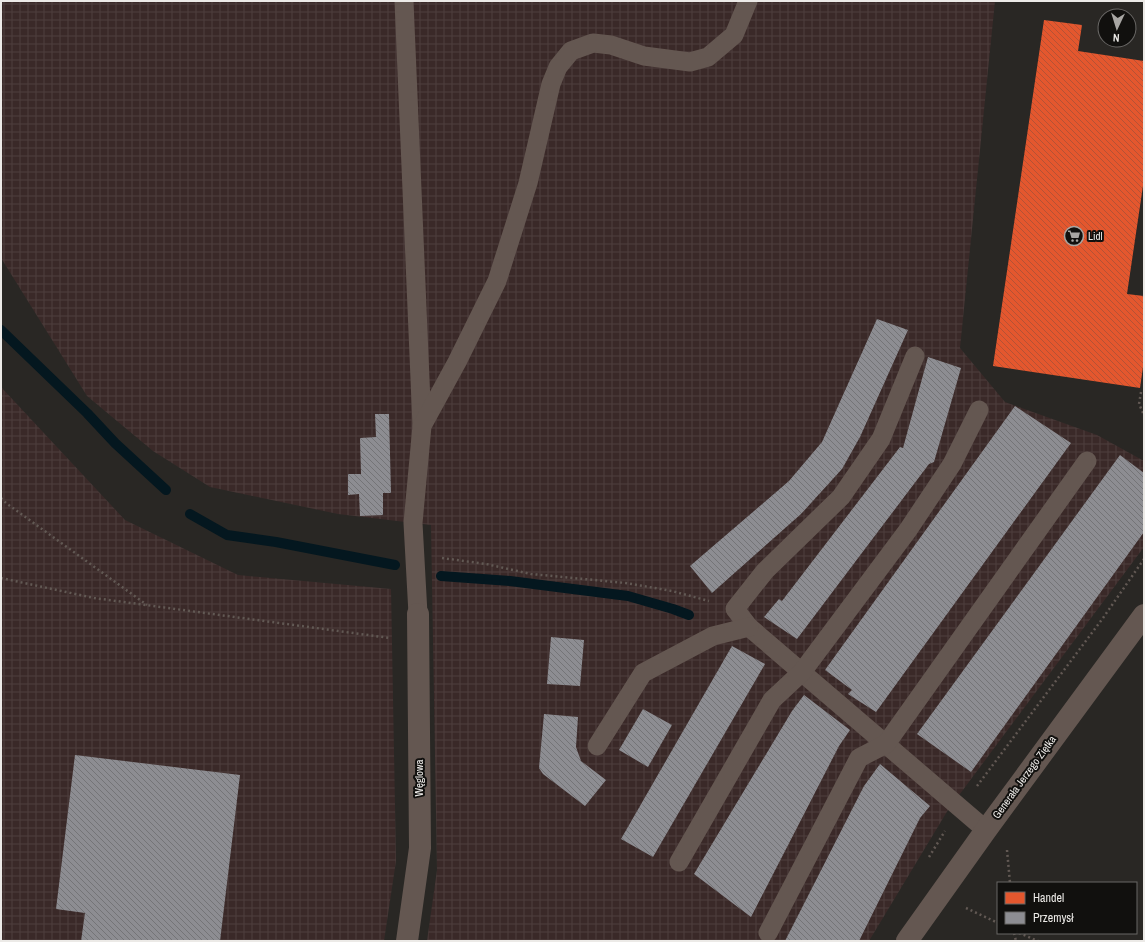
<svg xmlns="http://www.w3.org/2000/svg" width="1145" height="942" viewBox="0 0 1145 942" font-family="'Archivo Narrow',sans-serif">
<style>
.industrial{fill:url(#industrial-grid)}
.shops{fill:url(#shops-back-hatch)}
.industry{fill:url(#industry-back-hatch)}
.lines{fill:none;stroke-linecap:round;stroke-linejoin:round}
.stream{stroke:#04171f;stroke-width:10}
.path{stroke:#625954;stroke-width:2.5;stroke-dasharray:2 3;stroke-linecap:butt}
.service{stroke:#645751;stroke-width:19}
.minor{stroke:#645751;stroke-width:22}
.tertiary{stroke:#645751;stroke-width:22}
.labels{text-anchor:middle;stroke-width:4;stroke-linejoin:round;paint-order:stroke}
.poi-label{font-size:11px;fill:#eceae7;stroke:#11100e;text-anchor:start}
.street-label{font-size:11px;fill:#eceae7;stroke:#11100e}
</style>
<defs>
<pattern id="industrial-grid" width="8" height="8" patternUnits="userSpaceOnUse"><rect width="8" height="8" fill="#3a2928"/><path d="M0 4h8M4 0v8" fill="none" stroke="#4d3e3d"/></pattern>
<pattern id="shops-back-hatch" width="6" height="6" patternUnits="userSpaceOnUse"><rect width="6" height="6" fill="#e4572e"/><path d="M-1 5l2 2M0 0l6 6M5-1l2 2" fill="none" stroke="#b55235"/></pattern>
<pattern id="industry-back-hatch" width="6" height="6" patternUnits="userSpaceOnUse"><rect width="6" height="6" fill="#8d8d92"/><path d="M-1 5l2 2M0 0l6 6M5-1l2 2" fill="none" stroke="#747477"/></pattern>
</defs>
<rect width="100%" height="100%" fill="#292724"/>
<g class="industrial">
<polygon points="1,1 995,1 960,348 1005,402 1097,435 1144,461 1144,547 948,810 869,941 427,941 437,870 431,525 338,514 210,487 153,451 87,396 1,258"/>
<polygon points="1,387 125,520 238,575 391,589 396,861 384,941 1,941"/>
</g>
<polygon class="shops" points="1044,20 1082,25 1078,51 1144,61 1144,179 1127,294 1144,296 1144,360 1140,388 993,366"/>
<g class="industry">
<polygon points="877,319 908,330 860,437 842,469 801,514 712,593 690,566 789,481 822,442"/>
<polygon points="928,357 961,368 934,462 929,464 797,639 764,617 779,599 782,601 900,447 903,448"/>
<polygon points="1015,406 1071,443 876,712 848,694 852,690 825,670"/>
<polygon points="375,414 389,414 391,493 383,493 383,515 360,516 359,494 348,495 348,474 361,474 360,438 376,437"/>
<polygon points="1120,455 1144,473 1144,532 971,772 917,734"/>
<polygon points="551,637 584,640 580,686 547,684"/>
<polygon points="732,646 765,664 653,857 621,839"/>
<polygon points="804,695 850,730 839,746 751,917 694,874 792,711"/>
<polygon points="643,709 672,725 648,767 619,750"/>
<polygon points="544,714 578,717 576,747 581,761 606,780 585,806 543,774 539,768"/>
<polygon points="75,755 240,775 220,941 81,941 85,913 56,909"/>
<polygon points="880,764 930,806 920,818 859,941 785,941 864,786"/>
</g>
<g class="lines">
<g class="stream">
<polyline points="1,330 87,413 115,443 166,490"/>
<polyline points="190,514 227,535 276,542 395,565"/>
<polyline points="441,576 510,581 628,596 673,609 689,615"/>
</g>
<g class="path">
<polyline points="1141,392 1139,404 1144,415"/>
<polyline points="1,498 6,503 147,605"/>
<polyline points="442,558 486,564 531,574 626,583 672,591 709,601"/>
<polyline points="1,578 94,598 390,638"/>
<polyline points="977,786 1103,618 1144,559"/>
<polyline points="1007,850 1010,883"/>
<polyline points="929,857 945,831"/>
<polyline points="966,908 998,923"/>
<polyline points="1014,933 1016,941"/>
<polyline points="1019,933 1038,941"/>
</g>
<g class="service">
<polyline points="404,1 422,426"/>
<polyline points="915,356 881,439 841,497 765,571 735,609 749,627 986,830"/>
<polyline points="418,614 413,523 422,426 457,362 497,281 528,183 551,84 558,67 571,51 593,43 611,45 644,56 690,62 708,57 734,35 748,1"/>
<polyline points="597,746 643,673 713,636 749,627"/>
<polyline points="679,862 772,700 802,672 908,530 952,464 979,410"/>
<polyline points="768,933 859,758 886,744 1087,461"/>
</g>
<polyline class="minor" points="407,941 420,848 418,614"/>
<polyline class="tertiary" points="907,941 986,830 1144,615"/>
</g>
<defs>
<g id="supermarket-ring" transform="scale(1)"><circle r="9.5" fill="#11100e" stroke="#a8a6a3" stroke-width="1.5"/><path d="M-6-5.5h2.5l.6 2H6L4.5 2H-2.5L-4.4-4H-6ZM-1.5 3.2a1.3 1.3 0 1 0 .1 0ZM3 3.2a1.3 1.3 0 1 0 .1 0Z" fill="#a8a6a3"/></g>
</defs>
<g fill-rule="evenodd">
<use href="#supermarket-ring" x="1074" y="236"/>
</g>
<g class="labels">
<g class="poi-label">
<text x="1088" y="240">Lidl</text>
</g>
<g class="street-label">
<text transform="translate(1024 777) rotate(-54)" y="4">Generała Jerzego Ziętka</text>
<text transform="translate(419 778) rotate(-90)" y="4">Węglowa</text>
</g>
</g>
<rect width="1145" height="942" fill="none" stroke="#eceae7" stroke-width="4"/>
<rect x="997" y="882" width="140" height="52" fill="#11100e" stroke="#696765"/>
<rect x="1005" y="892" width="20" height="12" fill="#e4572e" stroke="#696765"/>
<text x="1033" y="902" font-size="12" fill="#eceae7">Handel</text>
<rect x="1005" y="912" width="20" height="12" fill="#8d8d92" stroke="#696765"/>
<text x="1033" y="922" font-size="12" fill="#eceae7">Przemysł</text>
<g transform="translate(1117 28) rotate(184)"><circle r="19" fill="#11100e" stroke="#696765"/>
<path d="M0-3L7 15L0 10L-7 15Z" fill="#a8a6a3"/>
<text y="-6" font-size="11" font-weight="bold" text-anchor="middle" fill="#eceae7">N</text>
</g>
</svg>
